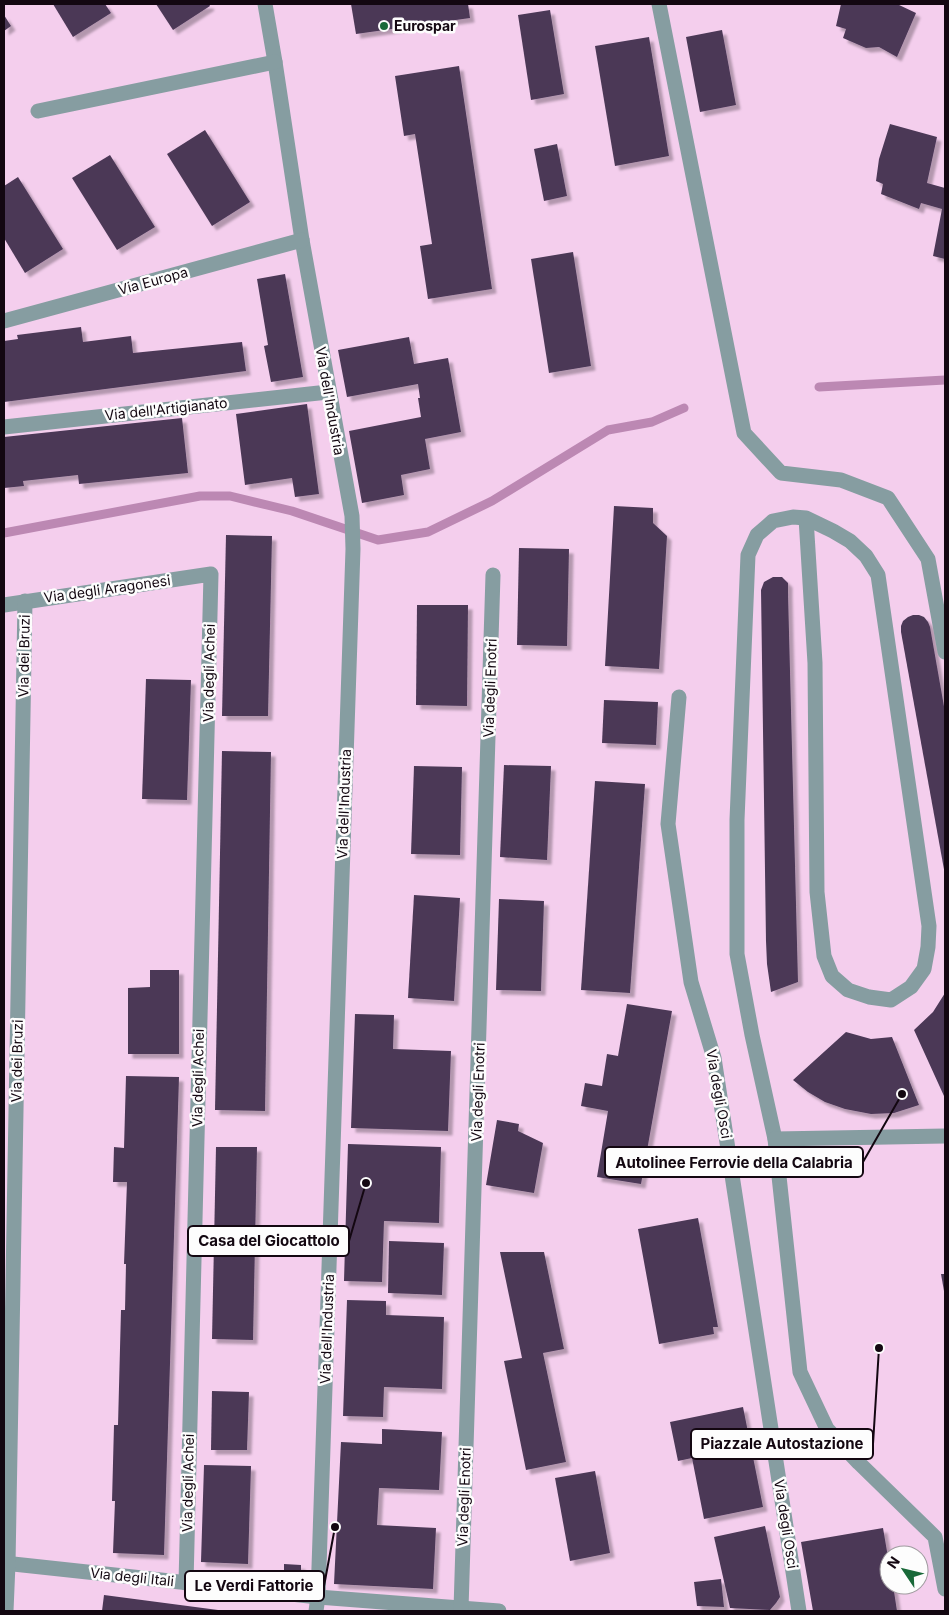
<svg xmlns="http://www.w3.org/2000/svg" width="949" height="1615" viewBox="0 0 949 1615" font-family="Inter,sans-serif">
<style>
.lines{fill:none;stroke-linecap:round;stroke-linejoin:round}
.stream{stroke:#bc88b3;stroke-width:9}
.building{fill:#4b3857;filter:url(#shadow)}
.minor{stroke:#869da1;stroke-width:15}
.poi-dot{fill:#196939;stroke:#fdfdfd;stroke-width:2}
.labels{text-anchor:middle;stroke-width:5;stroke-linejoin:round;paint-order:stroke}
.poi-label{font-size:14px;font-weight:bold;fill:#130711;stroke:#fdfdfd;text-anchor:start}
.street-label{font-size:14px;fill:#130711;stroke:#fdfdfd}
.leader{fill:none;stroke:#130711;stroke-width:2}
.callout-dot{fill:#130711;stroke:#fdfdfd;stroke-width:2}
.callout{fill:#fdfdfd;stroke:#130711;stroke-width:2}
.callout-label{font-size:15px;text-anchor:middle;font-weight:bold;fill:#130711}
</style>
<defs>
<filter id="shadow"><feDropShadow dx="4.5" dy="4.5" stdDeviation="1" flood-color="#0004"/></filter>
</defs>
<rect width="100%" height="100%" fill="#f4ceed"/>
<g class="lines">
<g class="stream">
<polyline points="819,387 945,380"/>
<polyline points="4,533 200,496 230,496 292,511 378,540 428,532 492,501 608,430 652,422 684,408"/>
</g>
</g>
<g class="building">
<polygon points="53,4 105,4 111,13 73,37"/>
<polygon points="156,4 209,4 210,6 173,30"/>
<polygon points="351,4 468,4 470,18 356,34"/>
<polygon points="841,4 897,4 916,13 897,57 879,47 866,48 843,38 846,29 836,26"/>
<polygon points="550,10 564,94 531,100 518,15"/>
<polygon points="4,15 11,26 4,31"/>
<polygon points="722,30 736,105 700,112 686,37"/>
<polygon points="649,37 669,156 615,166 595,46"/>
<polygon points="459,66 492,289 428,299 420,246 432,244 415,134 404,136 395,76"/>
<polygon points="890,124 937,137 927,183 945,188 945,259 933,256 942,209 921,203 919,209 881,194 883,184 876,181 879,159"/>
<polygon points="205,130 250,202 212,226 167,154"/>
<polygon points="557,144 567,196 544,201 534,149"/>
<polygon points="110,155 155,227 117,250 72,178"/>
<polygon points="18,177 63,249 25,273 4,238 4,186"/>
<polygon points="573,252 591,366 549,373 531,259"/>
<polygon points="285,274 303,377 271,382 264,346 268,345 257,279"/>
<polygon points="81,327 83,342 131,336 133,353 242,342 246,371 4,402 4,341 18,339 17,335"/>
<polygon points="409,337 414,364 448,358 461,432 425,439 430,469 401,475 404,495 362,503 349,431 421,417 418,398 420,398 418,384 347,397 338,350"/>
<polygon points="307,404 319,494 295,497 292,478 245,485 236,414"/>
<polygon points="182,418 188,473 79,484 78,475 23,481 24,486 4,488 4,437"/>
<polygon points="614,506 653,508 653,523 667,536 659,669 605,666"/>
<polygon points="226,535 272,536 268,716 222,716"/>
<polygon points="519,548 569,549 567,646 517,645"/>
<polygon points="773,577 782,577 788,583 788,593 798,982 771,992 767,964 766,941 761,590 764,582"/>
<polygon points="417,605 468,605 467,706 416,705"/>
<polygon points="913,615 919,615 924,617 928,622 930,627 945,712 945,875 901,632 901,626 903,621 908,617"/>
<polygon points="146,679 191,680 187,800 142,799"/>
<polygon points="604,700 658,702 656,745 602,743"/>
<polygon points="222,751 271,752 265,1111 215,1110"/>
<polygon points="504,765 551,766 547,860 500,857"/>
<polygon points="414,766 462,767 460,855 411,854"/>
<polygon points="595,781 645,784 630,993 581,990"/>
<polygon points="414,895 460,898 454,1001 408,998"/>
<polygon points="499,899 544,901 541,991 496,990"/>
<polygon points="150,970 179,970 179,1054 128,1054 128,988 150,987"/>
<polygon points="945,993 945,1095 944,1096 914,1030 933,1012"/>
<polygon points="627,1004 672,1011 641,1184 597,1177 608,1111 581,1106 585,1083 602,1086 607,1054 618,1056"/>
<polygon points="355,1014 394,1015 393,1049 451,1051 448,1131 351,1128"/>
<polygon points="846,1032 871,1039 892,1037 919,1105 894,1113 871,1114 845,1109 825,1102 808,1092 793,1080"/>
<polygon points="126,1076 179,1077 164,1555 113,1553 115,1501 112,1501 114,1425 118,1425 121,1310 125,1310 126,1264 124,1264 127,1182 113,1182 114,1147 124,1148"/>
<polygon points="497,1120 519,1124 518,1131 543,1143 534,1193 486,1185"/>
<polygon points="348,1144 441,1147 439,1223 384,1221 382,1282 344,1281"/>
<polygon points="216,1147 257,1147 253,1340 212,1339"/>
<polygon points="698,1218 718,1327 713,1327 714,1334 659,1344 638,1229"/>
<polygon points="389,1241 444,1243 442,1295 388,1293"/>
<polygon points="500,1252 544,1252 564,1349 543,1353 566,1462 526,1470 504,1361 522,1358"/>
<polygon points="941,1274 945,1274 945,1291 944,1291"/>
<polygon points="347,1300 386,1301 386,1315 444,1317 442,1389 384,1387 383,1417 343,1416"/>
<polygon points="212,1391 249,1392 247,1450 211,1450"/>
<polygon points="743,1407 763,1507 704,1519 692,1458 678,1461 670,1422"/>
<polygon points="382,1429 442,1432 439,1490 379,1488 377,1525 436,1528 433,1589 334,1584 341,1442 382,1444"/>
<polygon points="204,1465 251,1466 248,1564 201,1562"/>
<polygon points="595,1471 610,1553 570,1561 555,1478"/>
<polygon points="765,1526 780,1597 776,1603 770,1610 730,1608 714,1537"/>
<polygon points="883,1528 889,1563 889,1585 893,1585 897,1611 813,1611 801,1542"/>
<polygon points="284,1564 301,1565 301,1575 284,1574"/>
<polygon points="721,1579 724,1607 697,1606 694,1582"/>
<polygon points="104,1595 218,1610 218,1611 102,1611"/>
</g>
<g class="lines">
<g class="minor">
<polyline points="265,4 275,62 302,240 352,516 353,549 318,1597 316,1611"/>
<polyline points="659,4 744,433 781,473 841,480 888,498 928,559 945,652"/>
<polyline points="38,111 275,62"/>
<polyline points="4,321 302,240"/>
<polyline points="4,427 328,392"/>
<polyline points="806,518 815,663 817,892 824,956 832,976 848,990 869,997 891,1000 911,987 924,969 928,947 929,926 878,575 866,556 850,541 833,531 806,518 793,517 773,521 757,535 748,555 737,820 737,954 752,1035 775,1139 800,1372 827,1429 859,1463 935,1537 945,1589"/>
<polyline points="4,605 211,574 186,1583"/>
<polyline points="679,697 668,824 691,982 714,1058 799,1611"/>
<polyline points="775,1139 945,1136"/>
<polyline points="4,1563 318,1597 499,1611"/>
<polyline points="461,1609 493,575"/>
<polyline points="6,1611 8,1564 25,601"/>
</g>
</g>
<circle class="poi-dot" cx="384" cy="26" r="5"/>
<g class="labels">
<g class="poi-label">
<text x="394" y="31">Eurospar</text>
</g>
<g class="street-label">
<text transform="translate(153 281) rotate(-15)" y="5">Via Europa</text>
<text transform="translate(330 401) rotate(80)" y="5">Via dell'Industria</text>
<text transform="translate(166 409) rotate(-6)" y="5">Via dell'Artigianato</text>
<text transform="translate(107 589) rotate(-8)" y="5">Via degli Aragonesi</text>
<text transform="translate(24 656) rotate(-89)" y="5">Via dei Bruzi</text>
<text transform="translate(209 673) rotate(-89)" y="5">Via degli Achei</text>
<text transform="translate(490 688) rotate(-88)" y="5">Via degli Enotri</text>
<text transform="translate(344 804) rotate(-88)" y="5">Via dell'Industria</text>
<text transform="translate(17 1061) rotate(-89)" y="5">Via dei Bruzi</text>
<text transform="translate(198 1078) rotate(-89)" y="5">Via degli Achei</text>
<text transform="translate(478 1092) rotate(-88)" y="5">Via degli Enotri</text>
<text transform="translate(719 1094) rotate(80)" y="5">Via degli Osci</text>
<text transform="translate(327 1329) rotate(-88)" y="5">Via dell'Industria</text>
<text transform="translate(188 1483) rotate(-89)" y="5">Via degli Achei</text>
<text transform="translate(464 1497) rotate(-88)" y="5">Via degli Enotri</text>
<text transform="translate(786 1524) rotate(81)" y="5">Via degli Osci</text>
<text transform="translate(132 1577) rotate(6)" y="5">Via degli Itali</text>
</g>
</g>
<path class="leader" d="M902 1094L863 1162M366 1183L349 1241M879 1348L873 1444M335 1527L324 1586"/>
<g class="callout-dot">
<circle cx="902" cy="1094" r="5"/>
<circle cx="366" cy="1183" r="5"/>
<circle cx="879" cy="1348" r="5"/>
<circle cx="335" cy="1527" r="5"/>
</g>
<g class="callout">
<rect x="605" y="1147" width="258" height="30" rx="5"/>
<rect x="188" y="1226" width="161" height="30" rx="5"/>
<rect x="691" y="1429" width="182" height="30" rx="5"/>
<rect x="185" y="1571" width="139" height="30" rx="5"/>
</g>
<g class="callout-label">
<text x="734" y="1168">Autolinee Ferrovie della Calabria</text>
<text x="269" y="1246">Casa del Giocattolo</text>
<text x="782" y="1449">Piazzale Autostazione</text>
<text x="254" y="1591">Le Verdi Fattorie</text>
</g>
<rect width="949" height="1615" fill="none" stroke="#130711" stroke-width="10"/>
<g transform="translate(904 1570) rotate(305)"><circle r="24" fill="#fdfdfd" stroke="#9f9b9f"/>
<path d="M0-4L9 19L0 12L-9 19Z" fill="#196939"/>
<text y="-8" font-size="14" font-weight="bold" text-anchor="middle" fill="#130711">N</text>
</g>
</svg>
